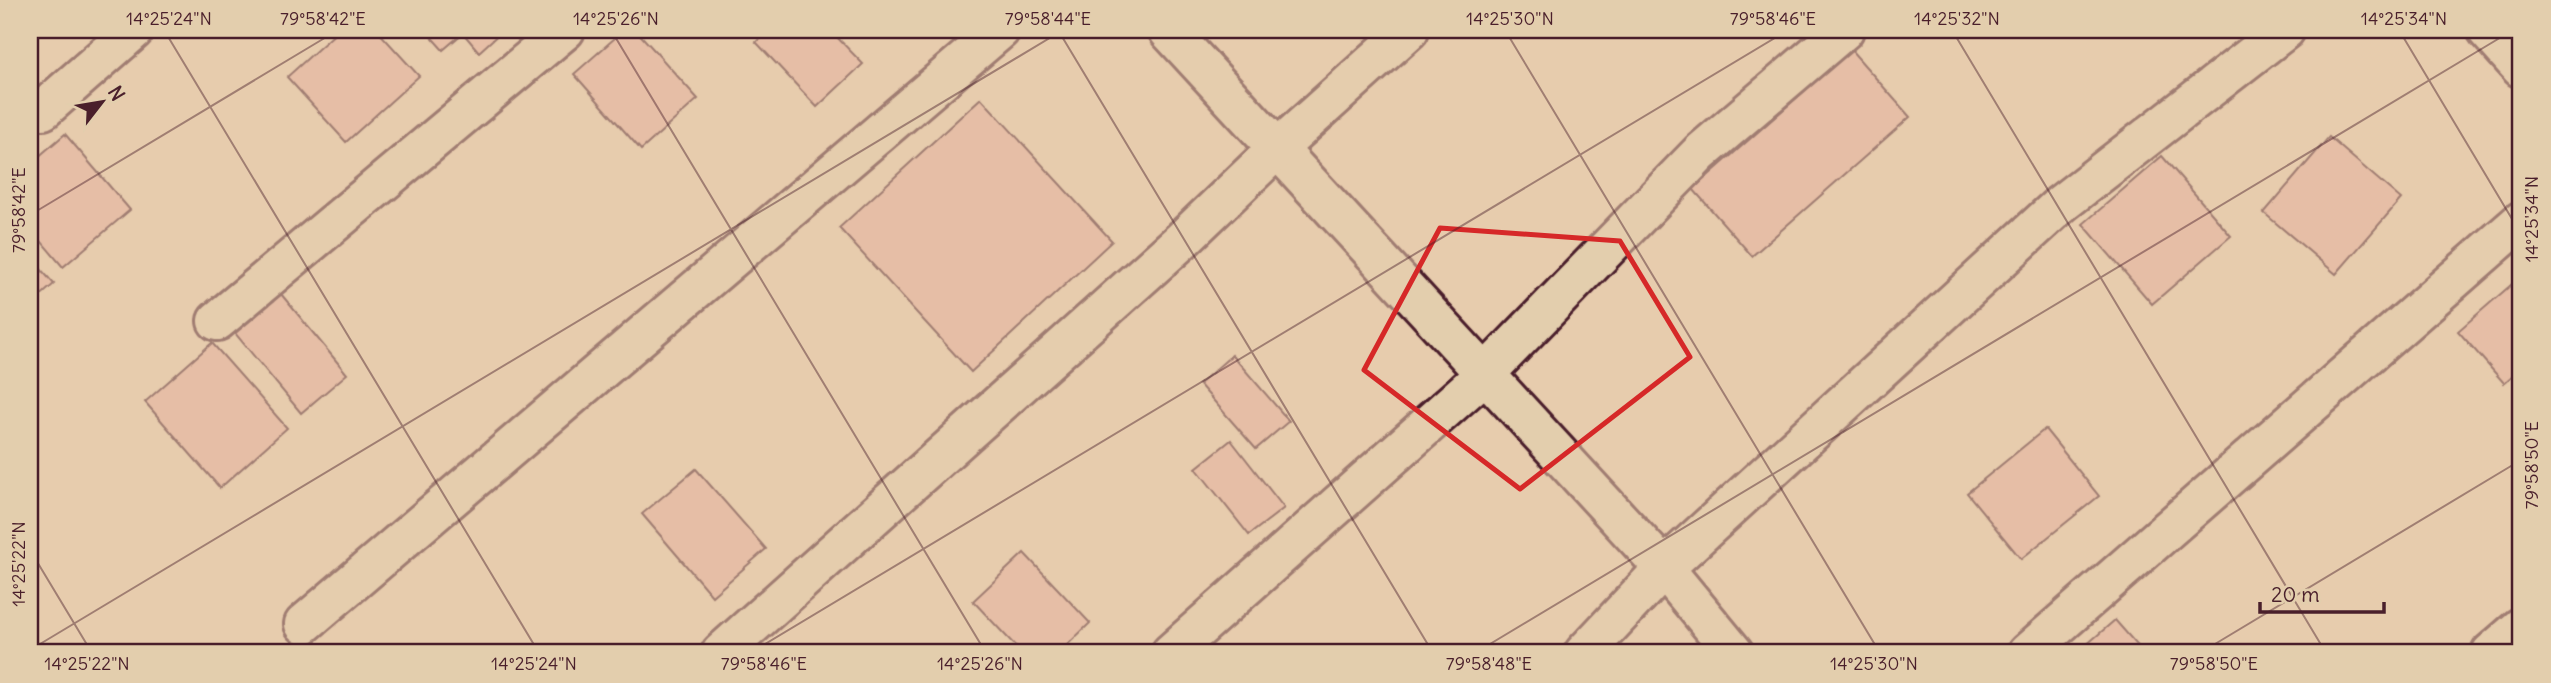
<svg xmlns="http://www.w3.org/2000/svg" width="2551" height="683" viewBox="0 0 2551 683" font-family="Delius,sans-serif">
<style>
.building{fill:#e4ae9d;stroke:#4a1f2b;stroke-width:2}
.lines{fill:none;stroke-linecap:round;stroke-linejoin:round}
.street-casing{stroke:#4a1f2b;stroke-width:44}
.street{stroke:#e3cead;stroke-width:38}
.marked{fill:none;stroke:#d62828;stroke-width:5;stroke-linejoin:round}
.ticks{fill:none;stroke:#4a1f2b;stroke-width:2;stroke-opacity:0.45}
.neatline{fill:none;stroke:#4a1f2b;stroke-width:2.5}
.ticks-label{font-size:18px;text-anchor:middle;fill:#4a1f2b}
</style>
<rect width="100%" height="100%" fill="#e7ccad"/>
<filter id="ink" filterUnits="userSpaceOnUse"><feTurbulence type="fractalNoise" baseFrequency=".0143" numOctaves="2"/><feDisplacementMap in="SourceGraphic" scale="14" xChannelSelector="R" yChannelSelector="G"/><feConvolveMatrix kernelMatrix="1 2 1 2 8 2 1 2 1" color-interpolation-filters="sRGB"/></filter>
<g filter="url(#ink)">
<g class="building">
<polygon points="339,30 377,30 419,76 346,142 287,77"/>
<polygon points="425,30 500,30 502,31 479,52 463,33 443,50"/>
<polygon points="624,30 636,30 698,99 641,150 574,74"/>
<polygon points="769,30 830,30 863,64 817,107 756,42"/>
<polygon points="1851,50 1910,117 1752,256 1693,189"/>
<polygon points="981,98 1112,241 971,372 839,228"/>
<polygon points="65,134 130,210 63,267 30,228 30,164"/>
<polygon points="2329,137 2401,199 2336,274 2264,213"/>
<polygon points="2162,156 2231,236 2152,304 2083,224"/>
<polygon points="30,257 54,284 30,305"/>
<polygon points="2519,278 2521,281 2521,368 2504,383 2458,331"/>
<polygon points="281,294 347,374 301,413 234,332"/>
<polygon points="212,343 287,428 220,488 145,402"/>
<polygon points="1232,355 1289,421 1256,449 1199,384"/>
<polygon points="2045,429 2099,496 2021,559 1967,493"/>
<polygon points="1231,440 1284,508 1249,535 1196,468"/>
<polygon points="696,469 766,549 712,596 642,514"/>
<polygon points="1024,553 1090,623 1059,653 1022,653 973,601"/>
<polygon points="2115,620 2144,653 2077,653"/>
</g>
<g class="lines">
<g class="street-casing">
<g id="street">
<polyline points="1168,30 1664,568 1734,653"/>
<polyline points="2487,30 2521,68"/>
<polyline points="43,110 134,30"/>
<polyline points="217,321 565,30"/>
<polyline points="304,624 1000,30"/>
<polyline points="721,653 1180,242 1278,148 1409,30"/>
<polyline points="1171,653 1485,374 1700,153 1844,30"/>
<polyline points="1584,653 1664,568 2061,204 2285,30"/>
<polyline points="2027,653 2521,221"/>
<polyline points="2491,653 2521,627"/>
</g>
</g>
<use href="#street" class="street"/>
</g>
</g>
<path d="M0 0H2551V683H0ZM1440,228L1620,241L1690,357L1520,489L1364,370Z" fill="#e7ccad" fill-opacity=".55" fill-rule="evenodd"/>
<path class="marked" d="M1440,228L1620,241L1690,357L1520,489L1364,370Z"/>
<path class="ticks" d="M164,30L539,653M611,30L986,653M1058,30L1433,653M1505,30L1880,653M1952,30L2326,653M2399,30L2521,234M30,215L338,30M30,550L92,653M30,650L1063,30M750,653L1788,30M1475,653L2513,30M2200,653L2521,460"/>
<rect width="2551" height="683" fill="none" stroke="#e3cead" stroke-width="77"/>
<g transform="translate(102 102) rotate(59)" stroke="#e3cead" stroke-width="5" paint-order="stroke">
<path d="M0-5L12 26L0 18L-12 26Z" fill="#4a1f2b"/>
<text y="-10" font-size="19" font-weight="bold" text-anchor="middle" fill="#4a1f2b">N</text>
</g>
<path d="M2260 602v10h124v-10" fill="none" stroke="#4a1f2b" stroke-width="3.5"/>
<text x="2271" y="602" font-size="21" fill="#4a1f2b" stroke="#e3cead" stroke-width="5" paint-order="stroke">20 m</text>
<rect x="38" y="38" width="2474" height="606" class="neatline"/>
<g class="ticks-label">
<text x="169" y="25">14°25'24"N</text>
<text x="323" y="25">79°58'42"E</text>
<text x="616" y="25">14°25'26"N</text>
<text x="1048" y="25">79°58'44"E</text>
<text x="1510" y="25">14°25'30"N</text>
<text x="1773" y="25">79°58'46"E</text>
<text x="1957" y="25">14°25'32"N</text>
<text x="2404" y="25">14°25'34"N</text>
<text transform="translate(19 210) rotate(-90)" y="6">79°58'42"E</text>
<text transform="translate(2532 219) rotate(-90)" y="6">14°25'34"N</text>
<text transform="translate(2532 465) rotate(-90)" y="6">79°58'50"E</text>
<text transform="translate(19 564) rotate(-90)" y="6">14°25'22"N</text>
<text x="87" y="670">14°25'22"N</text>
<text x="534" y="670">14°25'24"N</text>
<text x="764" y="670">79°58'46"E</text>
<text x="980" y="670">14°25'26"N</text>
<text x="1489" y="670">79°58'48"E</text>
<text x="1874" y="670">14°25'30"N</text>
<text x="2214" y="670">79°58'50"E</text>
</g>
</svg>
